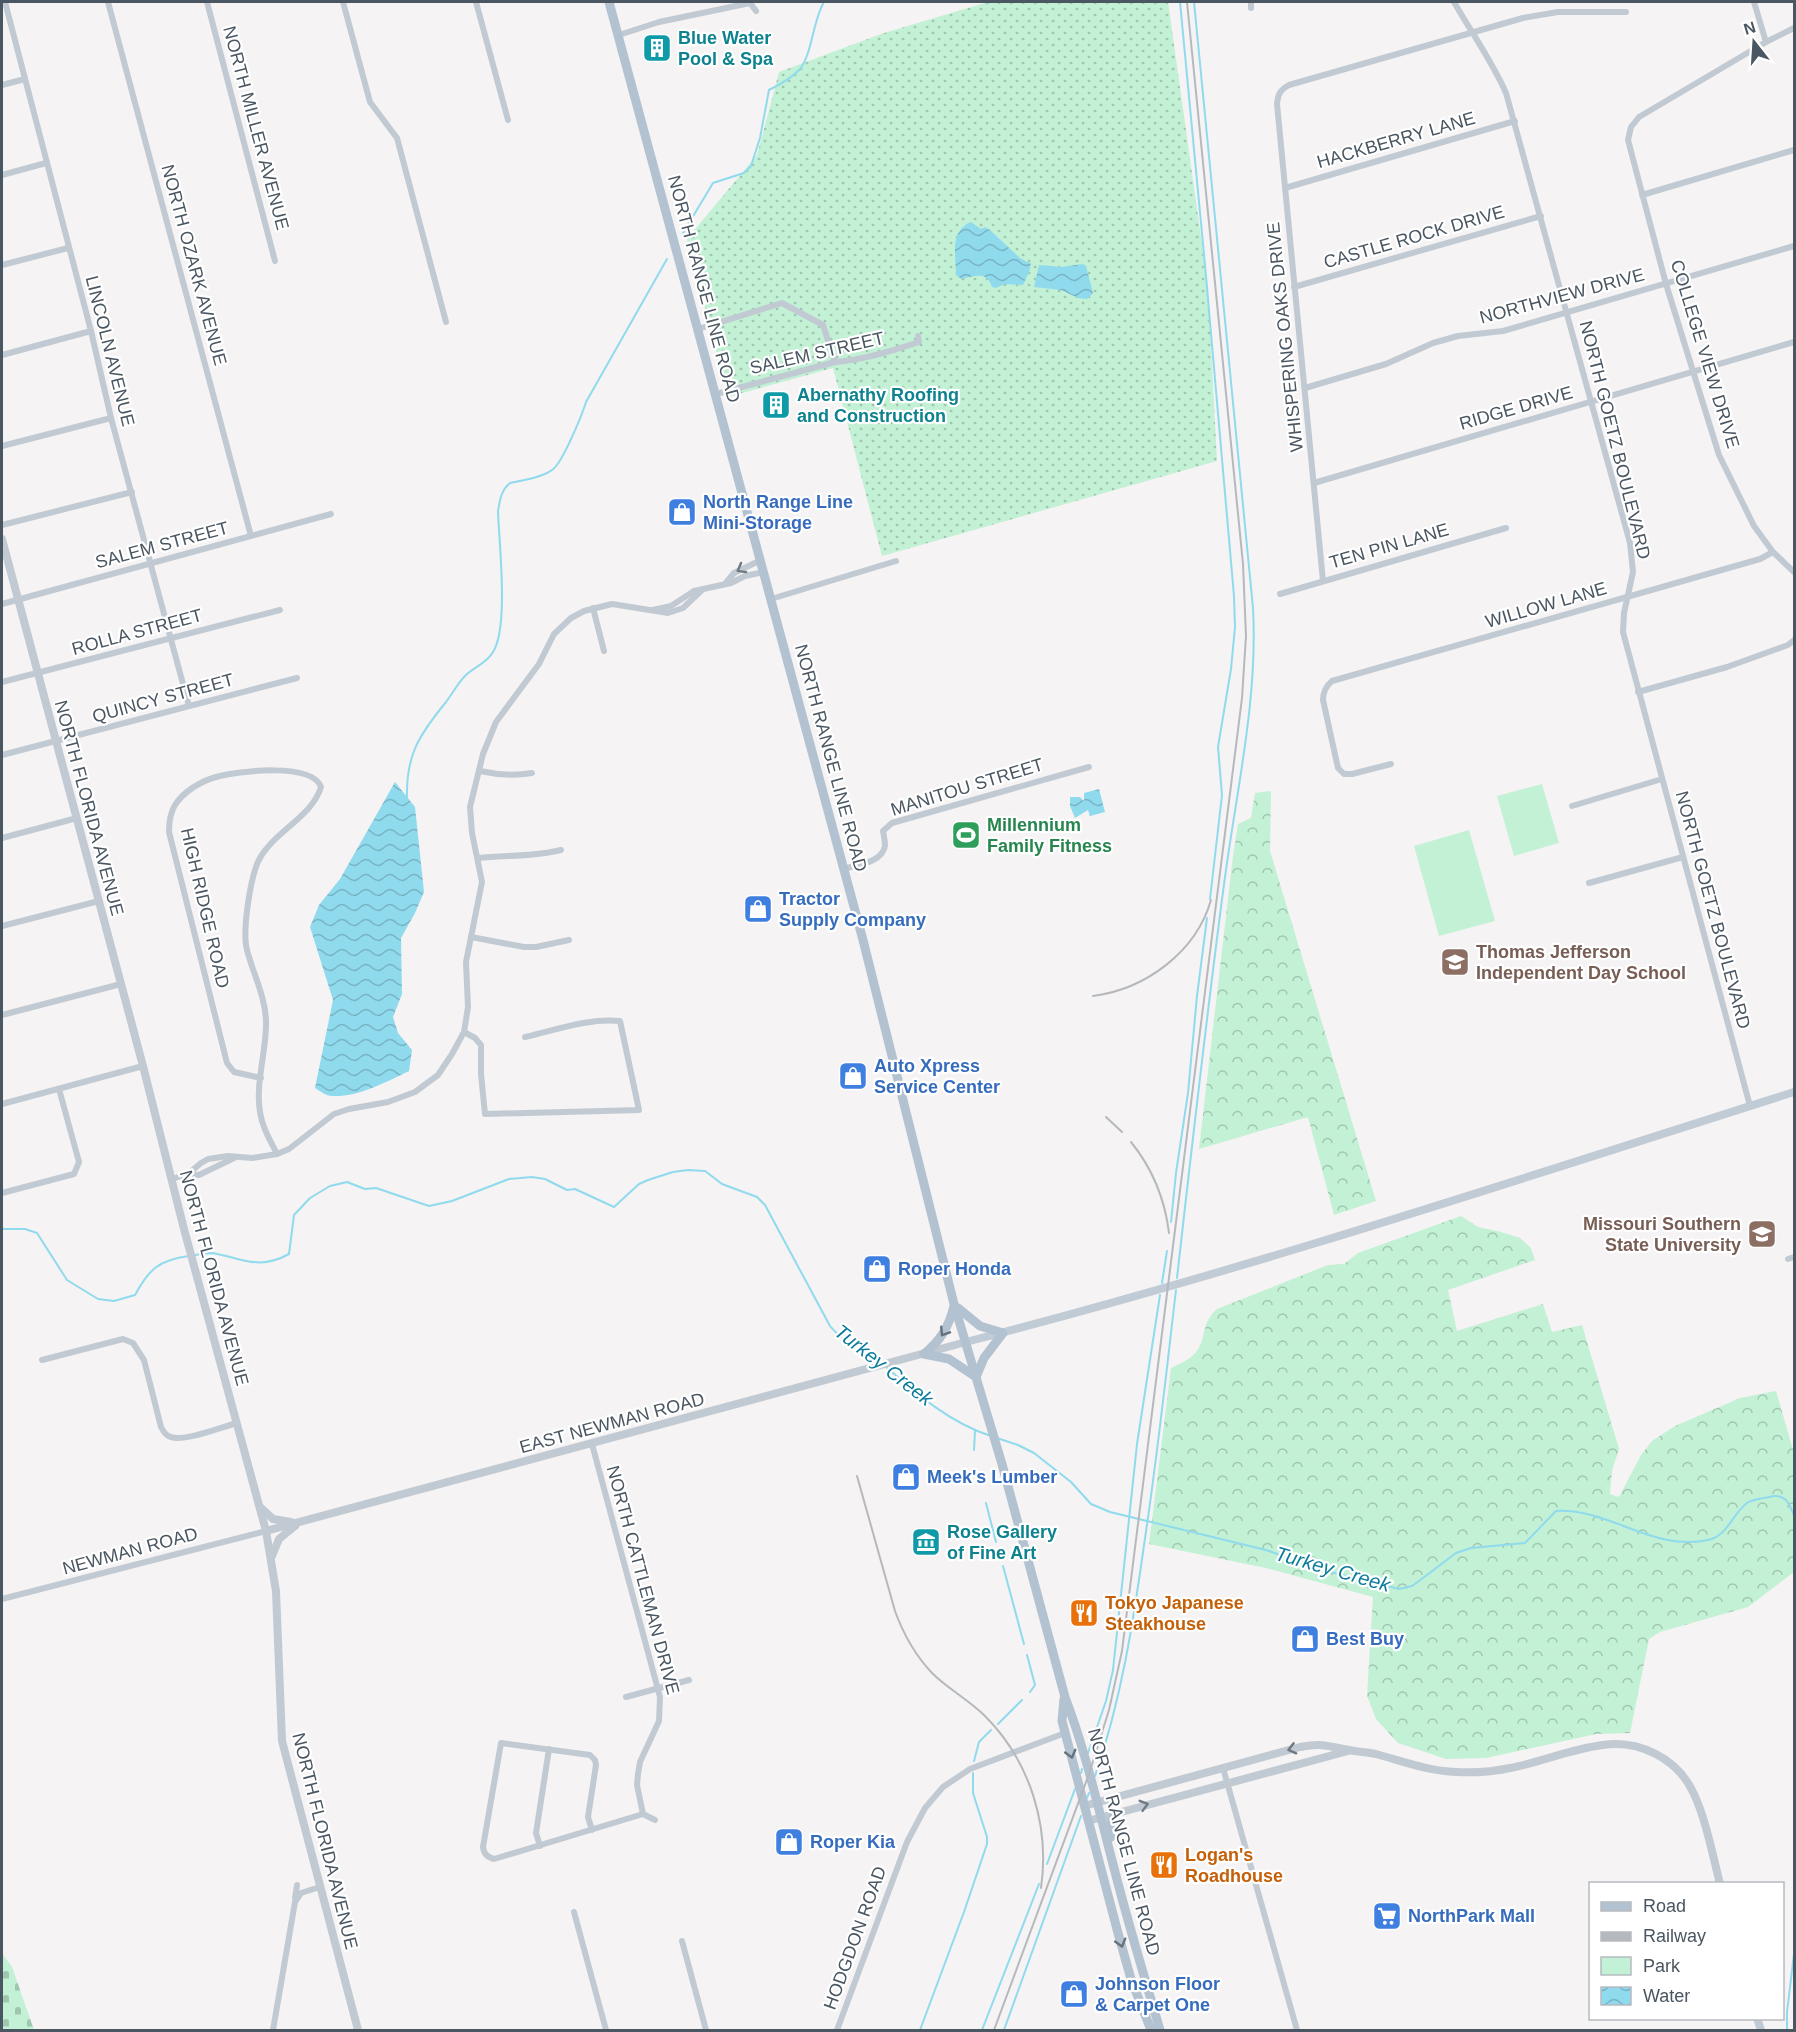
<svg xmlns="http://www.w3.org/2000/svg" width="1796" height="2032" viewBox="0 0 1796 2032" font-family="Arial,sans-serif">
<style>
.grass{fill:url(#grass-dots)}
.forest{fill:url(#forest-crowns)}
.cemetery{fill:url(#cemetery-stones)}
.green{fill:#c3f1d5}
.water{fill:url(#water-waves)}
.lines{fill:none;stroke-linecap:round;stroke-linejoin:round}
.stream{stroke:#90daee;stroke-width:2}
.minor{stroke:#c1cad2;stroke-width:6}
.tertiary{stroke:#c1cad2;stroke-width:8}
.secondary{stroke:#c1cbd6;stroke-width:8}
.primary{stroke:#b3c2d1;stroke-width:9}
.rail{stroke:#b5b8bd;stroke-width:2}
.oneway{stroke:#6e7983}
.oneway2{stroke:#64717d}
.labels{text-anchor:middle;stroke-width:4.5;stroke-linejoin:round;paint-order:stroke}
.culture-label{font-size:18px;font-weight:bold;fill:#0d838f;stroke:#fff;text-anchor:start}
.street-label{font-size:18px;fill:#4a5661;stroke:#fff}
.shop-label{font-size:18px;font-weight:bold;fill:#366cbe;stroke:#fff;text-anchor:start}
.leisure-label{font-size:18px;font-weight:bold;fill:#27864d;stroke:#fff;text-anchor:start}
.education-label{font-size:18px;font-weight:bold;fill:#785e54;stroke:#fff;text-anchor:start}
.food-label{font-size:18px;font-weight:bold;fill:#c56008;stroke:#fff;text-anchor:start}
.water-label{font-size:20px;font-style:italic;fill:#0c7c9b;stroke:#fff}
</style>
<defs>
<pattern id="grass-dots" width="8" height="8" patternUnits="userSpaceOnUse" patternTransform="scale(1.5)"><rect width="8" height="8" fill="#c3f1d5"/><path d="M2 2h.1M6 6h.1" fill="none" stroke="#a0c6b0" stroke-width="1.8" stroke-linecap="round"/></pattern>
<pattern id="forest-crowns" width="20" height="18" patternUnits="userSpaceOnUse" patternTransform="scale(1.5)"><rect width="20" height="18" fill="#c3f1d5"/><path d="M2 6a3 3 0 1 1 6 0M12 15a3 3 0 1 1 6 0" fill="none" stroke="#a0c6b0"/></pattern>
<pattern id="cemetery-stones" width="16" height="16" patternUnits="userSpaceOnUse" patternTransform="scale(1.5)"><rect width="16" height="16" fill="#c3f1d5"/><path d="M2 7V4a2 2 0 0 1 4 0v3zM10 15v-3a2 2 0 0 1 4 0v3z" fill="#a0c6b0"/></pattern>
<pattern id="water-waves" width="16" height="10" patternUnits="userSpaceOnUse" patternTransform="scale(1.5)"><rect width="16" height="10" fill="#90daee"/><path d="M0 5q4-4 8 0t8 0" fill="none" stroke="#78b4c4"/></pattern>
</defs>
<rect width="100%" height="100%" fill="#f5f3f3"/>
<polygon class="grass" points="988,2 1168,2 1208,287 1217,461 882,556 833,368 728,397 687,239 757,155 779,72 881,34"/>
<g class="forest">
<polygon points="1271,791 1270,851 1376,1201 1334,1215 1308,1117 1199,1149 1233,856 1238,824 1251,818 1255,793"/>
<path d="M1461,1216L1478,1227L1501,1232L1520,1238L1531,1248L1535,1260L1448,1290L1457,1331L1543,1304L1552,1332L1582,1325L1619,1449L1612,1471L1610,1494L1619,1497L1641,1455L1652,1441L1675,1426L1740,1398L1776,1391L1794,1453V1572L1748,1607L1660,1632L1649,1639L1630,1733L1596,1734L1486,1758L1446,1759L1398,1743L1376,1719L1367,1696L1373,1597L1266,1568L1149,1544L1171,1368C1179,1364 1190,1360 1196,1352C1207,1339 1200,1324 1217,1309L1328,1265L1344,1264L1358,1253Z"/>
</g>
<polygon class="cemetery" points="2,1953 12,1967 34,2030 2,2030"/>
<g class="green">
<polygon points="1542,784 1559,843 1514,856 1497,796"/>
<polygon points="1469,830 1495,921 1439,936 1414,846"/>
</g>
<g class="water">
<path d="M971,222L981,229L985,227L990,230L1020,258L1031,264L1029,272L1023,285L1005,284L996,288L992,287C987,270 973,277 961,279L956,275C956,256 949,231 971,222Z"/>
<polygon points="1083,264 1086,266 1093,293 1087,299 1078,298 1061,290 1034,287 1039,265 1061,267"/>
<path d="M395,782L415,807L424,892L415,913L401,938L402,994L393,1017L398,1033L412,1050L409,1071C386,1082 359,1097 332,1096C326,1096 320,1091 315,1088L333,1000L310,927L319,905L340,879Z"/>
<polygon points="1099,789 1105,812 1090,816 1088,810 1075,818 1070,806 1070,797 1080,797 1084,801 1084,793"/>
</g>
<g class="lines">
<g class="stream">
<polyline points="1180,2 1205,265 1234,596 1235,627 1231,669 1218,747 1222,795 1210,899"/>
<path d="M683,233L713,183L744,173L751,166L760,138L769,90C779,85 792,78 800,69C812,54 813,20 824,2"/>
<path d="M407,797C406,754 420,734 446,702C452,694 458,683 465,676C474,667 487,663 493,652C509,627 499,543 498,511C500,500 501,490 510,483C523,480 541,478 552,470C562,464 582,415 586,402L667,259"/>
<polyline points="1171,1222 1176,1173 1188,1093 1197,996 1207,918"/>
<path d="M2,1229H25L37,1233L67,1280L98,1299L114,1301L135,1295C149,1269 159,1260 189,1256C196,1255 205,1253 212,1253C243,1258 258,1271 289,1254L294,1215L310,1198L330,1186L347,1182L365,1189L376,1188L429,1206L452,1201L509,1179L532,1177L545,1179L567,1190L575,1189L614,1207L639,1184L648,1180L673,1172L688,1170L705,1171L722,1184L757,1197L765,1205L830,1326C842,1342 865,1348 880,1362"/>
<path d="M1177,1278C1192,1145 1207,1011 1225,877C1237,788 1258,698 1253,608L1194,2"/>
<polyline points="1162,1283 1167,1251"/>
<path d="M885,1366C917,1394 950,1423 991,1436"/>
<path d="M997,1438L1018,1445L1034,1453L1071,1482L1091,1504L1110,1512L1266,1550L1319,1569L1399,1589L1412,1586L1419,1581L1456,1553L1471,1548L1525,1543L1556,1511C1609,1508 1653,1552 1708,1540C1728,1536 1732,1514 1747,1503C1753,1499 1763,1498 1769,1497C1785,1493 1789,1502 1794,1516"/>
<polyline points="974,1450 975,1431"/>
<polyline points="986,1503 996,1542"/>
<polyline points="1003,1566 1024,1644"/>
<polyline points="1027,1655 1035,1685 1030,1692"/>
<polyline points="998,1724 1022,1700"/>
<polyline points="1088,1753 1106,1701 1113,1670 1137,1444 1160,1295"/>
<polyline points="974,1761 979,1742 991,1730"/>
<polyline points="1081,1773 1082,1769"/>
<path d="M1095,1776C1121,1701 1133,1624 1144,1545C1157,1460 1166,1375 1176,1290"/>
<polyline points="1087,1798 1089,1793"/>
<polyline points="1047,1864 1075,1789"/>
<polyline points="920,2030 964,1912 987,1844 987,1837 973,1793 973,1773"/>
<polyline points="982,2030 1039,1884"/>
<polyline points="1004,2030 1081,1816"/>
<polyline points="1787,2030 1787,2012 1794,1954"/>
</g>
<g class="minor">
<polyline points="5,2 91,331 111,418 189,706"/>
<polyline points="108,2 251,536"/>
<polyline points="207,2 275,261"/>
<polyline points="343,2 370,102 397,138 446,322"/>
<polyline points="476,2 508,120"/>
<polyline points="1251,2 1251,8"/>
<path d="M1454,2C1471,32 1492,61 1506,93L1630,543L1633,572L1624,613L1623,632L1750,1106"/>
<polyline points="1754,2 1766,42"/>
<polyline points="1794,28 1766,42 1639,117 1631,127 1628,140 1666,284 1719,455 1754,526 1773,552 1794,572"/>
<polyline points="619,35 659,22 750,3 756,11"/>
<polyline points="2,85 25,79"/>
<polyline points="2,175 46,163"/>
<polyline points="1285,188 1515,121"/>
<polyline points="1642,195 1794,150"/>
<polyline points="2,265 68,248"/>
<polyline points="1294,287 1541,216"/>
<polyline points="698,329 782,303 823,325 835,362"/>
<polyline points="2,355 91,331"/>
<polyline points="1305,388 1386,364 1433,343 1458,336 1503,331 1794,246"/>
<path d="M716,394L835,362C863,360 892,351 919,342L918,336"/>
<polyline points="2,446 111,418"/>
<polyline points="1314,483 1794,342"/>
<polyline points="2,525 132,492"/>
<path d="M1323,581L1277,104C1278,94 1280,90 1289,85L1523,18L1558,12H1626"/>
<polyline points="725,584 734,573 761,560"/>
<polyline points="1280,594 1506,528"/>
<polyline points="771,599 896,561"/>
<polyline points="2,604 331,514"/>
<polyline points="593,608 604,651"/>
<polyline points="653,610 671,606 694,591 731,583 745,576 764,572"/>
<polyline points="2,682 280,610"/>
<polyline points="1638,692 1727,667 1788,645 1794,640"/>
<polyline points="2,755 297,678"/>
<path d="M1391,764L1352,774H1344L1338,768L1323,700C1323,692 1326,686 1332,681L1760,559L1773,552"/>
<path d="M480,771C498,775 514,776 532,773"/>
<polyline points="1572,806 1662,779"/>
<polyline points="2,838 77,818"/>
<path d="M478,858C506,855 534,857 561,850"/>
<path d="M843,869C856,865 882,863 885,846C885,842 884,836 883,831L892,823L1089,767"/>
<polyline points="1589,883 1683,857"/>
<polyline points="2,926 99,901"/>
<polyline points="471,937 524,947 536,947 569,940"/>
<polyline points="2,1015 121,984"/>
<path d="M464,1032L475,1038L481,1045V1074L485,1114L639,1110L620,1021C588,1018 556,1030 525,1037"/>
<path d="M261,1078L234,1072L227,1063L169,832C169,823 170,813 175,805C183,792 201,781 216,777C238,771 312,762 321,787C312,818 269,834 257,864C250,883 242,931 247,950C253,973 265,996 266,1020C267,1051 255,1082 260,1112C262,1127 270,1140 277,1154"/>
<polyline points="2,1104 143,1066"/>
<polyline points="188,1174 199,1175 234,1158"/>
<polyline points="172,1179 188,1174 201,1163 208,1159 228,1156 252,1158 277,1154 289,1149 334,1114 349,1109 388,1102 415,1092 438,1075 452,1054 464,1032 468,1007 466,962 482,882 472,833 470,807 483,754 496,722 539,664 554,634 571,618 584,611 612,604 668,613 683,608 701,591"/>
<polyline points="2,1193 74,1174 79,1162 59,1089"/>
<polyline points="1788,1259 1794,1257"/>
<path d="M42,1360L123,1339L133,1343L144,1360L161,1427C163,1431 166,1436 171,1437C184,1442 222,1427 237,1423"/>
<polyline points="592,1444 660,1697 659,1721 640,1762 638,1774 637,1785 643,1814 655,1820"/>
<polyline points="2,1599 266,1531"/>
<polyline points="626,1697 689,1680"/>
<polyline points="1223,1768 1297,2030"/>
<path d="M592,1830L588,1817L596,1765L595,1760L590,1755L501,1743L483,1847C484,1854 487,1857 494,1859L643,1814"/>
<polyline points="540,1846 536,1833 549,1749"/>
<polyline points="295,1898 297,1885"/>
<polyline points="574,1912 606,2030"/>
<polyline points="682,1941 706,2030"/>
<polyline points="273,2030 295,1902 301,1893 320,1887"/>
<polyline points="837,2030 907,1842 925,1808 943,1787 970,1769 1065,1733"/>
</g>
<g class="tertiary">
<polyline points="2,539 143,1066 184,1229 266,1531 276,1591 282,1741 358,2030"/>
<polyline points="260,1507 273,1519 291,1522"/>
<polyline points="266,1531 966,1342"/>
<polyline points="272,1556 279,1539 295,1526"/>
<path d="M1084,1806L1300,1747C1322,1743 1328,1746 1349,1750C1358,1752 1367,1752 1376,1754C1402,1761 1428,1771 1456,1772C1474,1773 1492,1772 1510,1768C1541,1762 1571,1749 1603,1745C1639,1740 1677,1758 1693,1792C1705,1816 1713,1856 1720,1884"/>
<polyline points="1088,1821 1348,1751"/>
<polyline points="1757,2018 1761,2030"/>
</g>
<path class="secondary" d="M966,1342C1246,1270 1520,1179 1794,1092"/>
<g class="primary">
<path d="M609,2L863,940L954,1304L1002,1464L1065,1697C1086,1752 1099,1811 1114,1868C1128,1923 1144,1976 1160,2030"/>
<polyline points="924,1354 949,1359 976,1377 984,1358 1003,1333 980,1326 958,1308"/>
<path d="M924,1354C940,1341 949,1327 954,1306"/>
<polyline points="1064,1699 1062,1721 1118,1933 1131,1979 1151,2030"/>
<path d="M1111,1837C1109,1828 1110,1822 1115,1813"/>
</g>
<g class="rail">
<path d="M1093,996C1146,989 1196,952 1211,900"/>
<polyline points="1106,1117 1122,1132"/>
<path d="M1131,1142C1152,1168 1165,1200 1169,1233"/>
<path d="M857,1476L895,1611C903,1633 915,1655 932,1673C948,1689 969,1700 985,1716C1030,1761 1050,1826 1041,1888"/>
<polyline points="994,2030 1089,1774 1109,1710 1122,1651 1242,698 1246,636 1243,564 1187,2"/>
</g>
</g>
<defs><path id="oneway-chevron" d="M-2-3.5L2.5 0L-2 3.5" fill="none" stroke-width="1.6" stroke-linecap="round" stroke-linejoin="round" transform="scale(1.5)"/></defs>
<g class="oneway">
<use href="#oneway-chevron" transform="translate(741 569) rotate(151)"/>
<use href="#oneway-chevron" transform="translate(1292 1749) rotate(166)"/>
<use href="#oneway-chevron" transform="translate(1144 1805) rotate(-16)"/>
</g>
<g class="oneway2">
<use href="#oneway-chevron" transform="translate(944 1332) rotate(123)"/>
<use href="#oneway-chevron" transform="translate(1071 1754) rotate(75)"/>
<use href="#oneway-chevron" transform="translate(1121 1943) rotate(74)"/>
</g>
<defs>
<g id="building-square" transform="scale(1.5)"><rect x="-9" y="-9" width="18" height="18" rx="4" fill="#0f9aa8" stroke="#fff"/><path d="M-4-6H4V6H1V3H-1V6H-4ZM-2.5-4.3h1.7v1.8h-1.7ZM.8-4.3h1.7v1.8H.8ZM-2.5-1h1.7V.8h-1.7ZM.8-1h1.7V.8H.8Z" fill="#fff"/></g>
<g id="shop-square" transform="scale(1.5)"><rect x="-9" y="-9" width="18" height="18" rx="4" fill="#3f7fe0" stroke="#fff"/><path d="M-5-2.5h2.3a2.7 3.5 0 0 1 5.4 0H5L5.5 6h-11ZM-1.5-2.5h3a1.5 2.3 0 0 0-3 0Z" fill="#fff"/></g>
<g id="stadium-square" transform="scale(1.5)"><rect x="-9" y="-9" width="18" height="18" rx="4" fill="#2e9e5b" stroke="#fff"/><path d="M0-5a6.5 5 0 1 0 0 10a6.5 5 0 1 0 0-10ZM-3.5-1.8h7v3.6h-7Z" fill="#fff"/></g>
<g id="school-square" transform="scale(1.5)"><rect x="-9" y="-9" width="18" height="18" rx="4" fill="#8d6e63" stroke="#fff"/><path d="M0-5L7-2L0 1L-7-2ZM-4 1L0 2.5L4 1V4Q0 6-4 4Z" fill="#fff"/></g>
<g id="university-square" transform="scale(1.5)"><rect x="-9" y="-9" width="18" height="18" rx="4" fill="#8d6e63" stroke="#fff"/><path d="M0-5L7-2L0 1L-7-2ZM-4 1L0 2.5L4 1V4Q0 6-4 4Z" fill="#fff"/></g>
<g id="museum-square" transform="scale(1.5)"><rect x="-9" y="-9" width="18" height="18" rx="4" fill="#0f9aa8" stroke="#fff"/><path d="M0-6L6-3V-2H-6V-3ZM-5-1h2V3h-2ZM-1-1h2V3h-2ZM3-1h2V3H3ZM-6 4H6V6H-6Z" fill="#fff"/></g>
<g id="restaurant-square" transform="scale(1.5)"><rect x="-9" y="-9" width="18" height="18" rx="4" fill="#e8710a" stroke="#fff"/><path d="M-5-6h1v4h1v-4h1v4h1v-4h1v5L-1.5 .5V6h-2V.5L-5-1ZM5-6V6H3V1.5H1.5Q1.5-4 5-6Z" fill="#fff"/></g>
<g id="supermarket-square" transform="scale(1.5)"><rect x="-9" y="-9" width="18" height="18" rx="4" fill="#3f7fe0" stroke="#fff"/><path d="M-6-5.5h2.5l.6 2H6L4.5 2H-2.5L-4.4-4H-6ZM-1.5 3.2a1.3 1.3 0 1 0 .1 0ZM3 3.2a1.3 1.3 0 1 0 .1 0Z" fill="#fff"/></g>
</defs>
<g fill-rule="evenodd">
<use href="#building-square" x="657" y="48"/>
<use href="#building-square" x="776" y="405"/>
<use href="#shop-square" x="682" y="512"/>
<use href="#stadium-square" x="966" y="835"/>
<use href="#shop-square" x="758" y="909"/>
<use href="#school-square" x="1455" y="962"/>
<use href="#shop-square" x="853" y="1076"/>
<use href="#university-square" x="1762" y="1234"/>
<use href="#shop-square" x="877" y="1269"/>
<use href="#shop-square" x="906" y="1477"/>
<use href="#museum-square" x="926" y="1542"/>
<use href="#restaurant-square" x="1084" y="1613"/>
<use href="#shop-square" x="1305" y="1639"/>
<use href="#shop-square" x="789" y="1842"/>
<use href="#restaurant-square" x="1164" y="1865"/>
<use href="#supermarket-square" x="1387" y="1916"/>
<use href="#shop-square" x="1074" y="1994"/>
</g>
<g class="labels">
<g class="culture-label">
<text x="678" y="44">Blue Water<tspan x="678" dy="21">Pool &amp; Spa</tspan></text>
<text x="797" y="401">Abernathy Roofing<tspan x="797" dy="21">and Construction</tspan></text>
<text x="947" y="1538">Rose Gallery<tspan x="947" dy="21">of Fine Art</tspan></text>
</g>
<g class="street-label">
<text transform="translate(256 128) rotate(75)" y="6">NORTH MILLER AVENUE</text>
<text transform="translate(1396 140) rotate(-16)" y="6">HACKBERRY LANE</text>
<text transform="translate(1414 237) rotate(-16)" y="6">CASTLE ROCK DRIVE</text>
<text transform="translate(194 265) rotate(75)" y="6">NORTH OZARK AVENUE</text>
<text transform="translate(704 289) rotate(75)" y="6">NORTH RANGE LINE ROAD</text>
<text transform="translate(1562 296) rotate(-15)" y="6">NORTHVIEW DRIVE</text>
<text transform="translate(1285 337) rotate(-96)" y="6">WHISPERING OAKS DRIVE</text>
<text transform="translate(110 351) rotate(76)" y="6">LINCOLN AVENUE</text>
<text transform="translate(817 353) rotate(-13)" y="6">SALEM STREET</text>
<text transform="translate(1705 354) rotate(73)" y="6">COLLEGE VIEW DRIVE</text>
<text transform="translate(1516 408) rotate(-16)" y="6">RIDGE DRIVE</text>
<text transform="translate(1615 440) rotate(76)" y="6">NORTH GOETZ BOULEVARD</text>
<text transform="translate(162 545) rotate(-15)" y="6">SALEM STREET</text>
<text transform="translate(1389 546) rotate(-16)" y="6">TEN PIN LANE</text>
<text transform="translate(1546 605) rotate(-16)" y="6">WILLOW LANE</text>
<text transform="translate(137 632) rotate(-15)" y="6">ROLLA STREET</text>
<text transform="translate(163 698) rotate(-15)" y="6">QUINCY STREET</text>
<text transform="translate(831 758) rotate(75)" y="6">NORTH RANGE LINE ROAD</text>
<text transform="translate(967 787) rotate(-17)" y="6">MANITOU STREET</text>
<text transform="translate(89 808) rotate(75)" y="6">NORTH FLORIDA AVENUE</text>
<text transform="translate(205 908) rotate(77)" y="6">HIGH RIDGE ROAD</text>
<text transform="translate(1713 910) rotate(75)" y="6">NORTH GOETZ BOULEVARD</text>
<text transform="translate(214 1278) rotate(75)" y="6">NORTH FLORIDA AVENUE</text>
<text transform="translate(612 1423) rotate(-15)" y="6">EAST NEWMAN ROAD</text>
<text transform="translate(130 1551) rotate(-15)" y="6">NEWMAN ROAD</text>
<text transform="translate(643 1580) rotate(75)" y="6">NORTH CATTLEMAN DRIVE</text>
<text transform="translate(325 1841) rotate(76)" y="6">NORTH FLORIDA AVENUE</text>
<text transform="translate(1124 1842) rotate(75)" y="6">NORTH RANGE LINE ROAD</text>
<text transform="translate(855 1938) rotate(-70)" y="6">HODGDON ROAD</text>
</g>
<g class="shop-label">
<text x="703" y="508">North Range Line<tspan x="703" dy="21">Mini-Storage</tspan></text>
<text x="779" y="905">Tractor<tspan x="779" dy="21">Supply Company</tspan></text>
<text x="874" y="1072">Auto Xpress<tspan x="874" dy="21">Service Center</tspan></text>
<text x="898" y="1275">Roper Honda</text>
<text x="927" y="1483">Meek's Lumber</text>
<text x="1326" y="1645">Best Buy</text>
<text x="810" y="1848">Roper Kia</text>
<text x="1408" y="1922">NorthPark Mall</text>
<text x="1095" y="1990">Johnson Floor<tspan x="1095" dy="21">&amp; Carpet One</tspan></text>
</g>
<g class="leisure-label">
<text x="987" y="831">Millennium<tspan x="987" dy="21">Family Fitness</tspan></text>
</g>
<g class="education-label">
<text x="1476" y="958">Thomas Jefferson<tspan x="1476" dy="21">Independent Day School</tspan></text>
<text x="1741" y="1230" text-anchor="end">Missouri Southern<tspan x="1741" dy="21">State University</tspan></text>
</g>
<g class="food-label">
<text x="1105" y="1609">Tokyo Japanese<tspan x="1105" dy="21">Steakhouse</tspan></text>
<text x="1185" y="1861">Logan's<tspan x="1185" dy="21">Roadhouse</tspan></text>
</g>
<g class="water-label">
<text transform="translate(884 1365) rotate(38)" y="7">Turkey Creek</text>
<text transform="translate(1333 1569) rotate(16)" y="7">Turkey Creek</text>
</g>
</g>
<rect width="1796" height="2032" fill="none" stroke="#4a5661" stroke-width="6"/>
<rect x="1589" y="1882" width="195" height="138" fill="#ffffff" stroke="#b7bbc0" stroke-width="1.5"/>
<rect x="1601" y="1902" width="30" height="9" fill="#b3c2d1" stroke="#b7bbc0" stroke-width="1.5"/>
<text x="1643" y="1912" font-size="18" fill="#4a5661">Road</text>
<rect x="1601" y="1932" width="30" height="9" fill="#b5b8bd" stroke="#b7bbc0" stroke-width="1.5"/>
<text x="1643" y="1942" font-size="18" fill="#4a5661">Railway</text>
<rect x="1601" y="1957" width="30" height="18" fill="#c3f1d5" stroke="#b7bbc0" stroke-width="1.5"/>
<text x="1643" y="1972" font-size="18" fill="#4a5661">Park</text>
<rect x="1601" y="1987" width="30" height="18" fill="url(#water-waves)" stroke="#b7bbc0" stroke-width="1.5"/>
<text x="1643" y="2002" font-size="18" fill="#4a5661">Water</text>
<g transform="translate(1754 42) rotate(343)" stroke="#ffffff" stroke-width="4.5" paint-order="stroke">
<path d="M0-4.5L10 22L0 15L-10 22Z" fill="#4a5661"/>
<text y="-9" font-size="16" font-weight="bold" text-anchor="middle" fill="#4a5661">N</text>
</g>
</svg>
